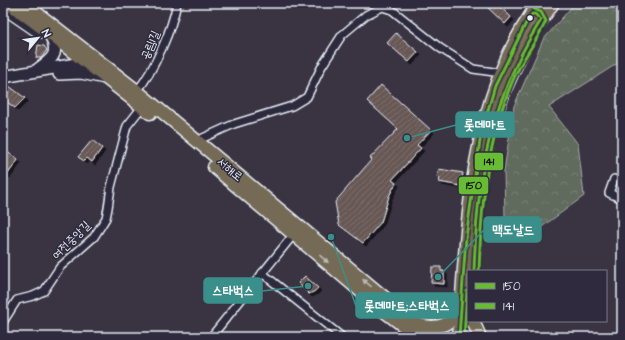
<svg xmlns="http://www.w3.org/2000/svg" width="625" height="340" viewBox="0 0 625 340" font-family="'Architects Daughter','Poor Story',sans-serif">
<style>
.forest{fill:url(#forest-crowns);stroke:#a4aeaa}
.building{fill:url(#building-hatch);stroke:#e8f1f8;filter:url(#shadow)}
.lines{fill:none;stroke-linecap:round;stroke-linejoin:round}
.minor-casing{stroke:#e8f1f8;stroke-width:10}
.secondary-casing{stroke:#e8f1f8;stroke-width:14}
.primary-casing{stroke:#e8f1f8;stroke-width:15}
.minor{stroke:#2f2a3d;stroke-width:7}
.secondary{stroke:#2f2a3d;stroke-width:11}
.primary{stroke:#756a55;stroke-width:12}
.bus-1-casing{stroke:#2f2a3d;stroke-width:6}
.bus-2-casing{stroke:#2f2a3d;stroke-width:6}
.bus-1{stroke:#68bc33;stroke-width:3}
.bus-2{stroke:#68bc33;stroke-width:3}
.oneway{fill:#babbb7}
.bus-dot{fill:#e8f1f8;stroke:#2f2a3d;stroke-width:1.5}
.labels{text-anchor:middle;stroke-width:3;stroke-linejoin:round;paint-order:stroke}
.street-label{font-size:12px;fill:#e8f1f8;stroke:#2f2a3d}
.leader{fill:none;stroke:#3a8f8a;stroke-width:1.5}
.callout-dot{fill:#3a8f8a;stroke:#2f2a3d;stroke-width:1.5}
.callout{fill:#3a8f8a;stroke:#3a8f8a;stroke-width:1.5}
.callout-label{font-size:13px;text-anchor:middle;font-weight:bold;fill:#fff}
.line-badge{stroke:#2f2a3d;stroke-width:1.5}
.pale-badge-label{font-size:11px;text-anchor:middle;font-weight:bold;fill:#111}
</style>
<defs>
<pattern id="forest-crowns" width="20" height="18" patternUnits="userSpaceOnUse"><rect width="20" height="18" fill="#616a5d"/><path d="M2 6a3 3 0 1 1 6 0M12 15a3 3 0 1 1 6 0" fill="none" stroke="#788075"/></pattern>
<pattern id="building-hatch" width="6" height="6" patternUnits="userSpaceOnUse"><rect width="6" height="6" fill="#675855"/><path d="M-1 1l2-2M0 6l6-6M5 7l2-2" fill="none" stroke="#7d706e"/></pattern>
<filter id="shadow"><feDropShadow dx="3" dy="3" stdDeviation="0" flood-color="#0009"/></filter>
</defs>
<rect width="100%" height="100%" fill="#3a3342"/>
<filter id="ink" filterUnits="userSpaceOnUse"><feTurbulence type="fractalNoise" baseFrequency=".025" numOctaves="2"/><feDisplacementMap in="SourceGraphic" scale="8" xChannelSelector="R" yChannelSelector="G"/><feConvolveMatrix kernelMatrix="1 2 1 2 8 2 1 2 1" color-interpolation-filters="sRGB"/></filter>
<g filter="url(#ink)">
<polygon class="forest" points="575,3 622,3 622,64 618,63 549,107 578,144 584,196 539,229 522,231 505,217 504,171 514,106 543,40"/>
<g class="building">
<polygon points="483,3 496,3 511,17 505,24"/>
<polygon points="396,33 418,52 409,62 387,43"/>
<polygon points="38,45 44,46 47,50 41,58 36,58"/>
<polygon points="381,85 431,130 417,145 421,148 392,180 396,183 389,196 381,222 363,243 339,225 335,202 372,159 370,158 398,129 367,101"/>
<polygon points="9,86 25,98 15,108 3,99 3,90 5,92"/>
<polygon points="92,140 102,148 92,162 87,158 84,161 78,157"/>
<polygon points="6,151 18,160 7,175 3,173 3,155"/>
<polygon points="439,169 463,173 461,186 439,182 440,178 437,177"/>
<polygon points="432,267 441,267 441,271 444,271 444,284 431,283"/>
<polygon points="305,276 318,288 315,291 309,294 298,283"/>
</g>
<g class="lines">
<g class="minor-casing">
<g id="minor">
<polyline points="3,10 38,34 49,33"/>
<path d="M137,91C154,71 172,29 177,3"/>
<polyline points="203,138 234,124 292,106 307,97 322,66 342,35 366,15 382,7 392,10 440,48 473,69 501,73"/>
<polyline points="614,179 609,193 622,199"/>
<polyline points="262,273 342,337"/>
<polyline points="3,322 17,300 33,296 44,291 60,267 94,237 101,226 106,218 108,208 111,187 127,126 142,107"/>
<polyline points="211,337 294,234"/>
</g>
</g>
<g class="secondary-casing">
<g id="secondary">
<path d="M38,69C56,57 59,52 49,33"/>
<polyline points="59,74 81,73 105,78"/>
<polyline points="3,77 93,61"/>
</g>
</g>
<g class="primary-casing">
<g id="primary">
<polyline points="9,3 49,33 150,113"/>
<polyline points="24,3 137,91 403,313 435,337"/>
<path d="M484,162C494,103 519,52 553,3"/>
<polyline points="214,167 384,311 418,337"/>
<polyline points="474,271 477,212"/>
<polyline points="473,321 480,337"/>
<path d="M420,325C436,330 456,325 459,306"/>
<path d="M459,337C468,223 468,100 539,3"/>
</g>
</g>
<use href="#minor" class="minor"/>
<use href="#secondary" class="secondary"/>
<use href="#primary" class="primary"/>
<g class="bus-1-casing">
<path id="bus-1" d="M459,337L466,237L481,134L495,86L526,23L532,14H535L541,20C489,102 477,175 474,271"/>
</g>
<g class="bus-2-casing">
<g id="bus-2">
<path d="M479,271C481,206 487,140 513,80C522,59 537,41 546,21L541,12L534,9"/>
<polyline points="464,337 467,291"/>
</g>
</g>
<use href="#bus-1" class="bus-1"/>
<use href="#bus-2" class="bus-2"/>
</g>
<defs><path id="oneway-solid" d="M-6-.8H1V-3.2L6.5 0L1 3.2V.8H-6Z"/></defs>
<g class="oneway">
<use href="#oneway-solid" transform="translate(324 259) rotate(40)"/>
<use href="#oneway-solid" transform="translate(367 283) rotate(-140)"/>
</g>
</g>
<circle class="bus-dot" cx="530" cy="18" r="3.5"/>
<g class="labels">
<g class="street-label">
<text transform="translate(150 45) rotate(-67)" y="4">공림1길</text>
<text transform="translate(230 169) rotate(40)" y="4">서해로</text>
<text transform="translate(71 240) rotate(-45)" y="4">여전중앙길</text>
</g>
</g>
<path class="leader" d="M407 138L456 125M438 277L484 230M308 286L262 291M331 237L356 306"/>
<g class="callout-dot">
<circle cx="407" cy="138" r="4"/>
<circle cx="438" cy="277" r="4"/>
<circle cx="308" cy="286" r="4"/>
<circle cx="331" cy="237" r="4"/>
</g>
<g class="callout">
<rect x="456" y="112" width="58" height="25" rx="4"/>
<rect x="484" y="217" width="57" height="25" rx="4"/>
<rect x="204" y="278" width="58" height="25" rx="4"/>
<rect x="356" y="293" width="102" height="25" rx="4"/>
</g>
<g class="callout-label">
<text x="485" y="129">롯데마트</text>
<text x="513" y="234">맥도날드</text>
<text x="233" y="295">스타벅스</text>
<text x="407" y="310">롯데마트;스타벅스</text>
</g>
<g class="line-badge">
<rect x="474" y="152" width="30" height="19" rx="4" fill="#68bc33"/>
<rect x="458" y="176" width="31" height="19" rx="4" fill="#68bc33"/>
</g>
<g class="pale-badge-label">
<text x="489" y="165">141</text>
<text x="474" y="189">150</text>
</g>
<rect width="625" height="340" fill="none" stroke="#2f2a3d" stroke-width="16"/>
<rect x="8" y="8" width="609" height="324" fill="none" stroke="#e8f1f8" stroke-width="1.5" filter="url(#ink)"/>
<rect x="467" y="270" width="140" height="52" fill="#2f2a3d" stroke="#797a88"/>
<rect x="475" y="283" width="20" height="6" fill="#68bc33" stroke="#797a88"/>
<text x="503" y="290" font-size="12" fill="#e8f1f8">150</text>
<rect x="475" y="303" width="20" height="6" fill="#68bc33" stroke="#797a88"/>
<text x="503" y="310" font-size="12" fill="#e8f1f8">141</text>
<g transform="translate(38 38) rotate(61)" stroke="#2f2a3d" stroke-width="3" paint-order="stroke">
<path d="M0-3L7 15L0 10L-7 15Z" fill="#e8f1f8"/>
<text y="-6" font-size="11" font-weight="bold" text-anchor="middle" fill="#e8f1f8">N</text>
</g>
</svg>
